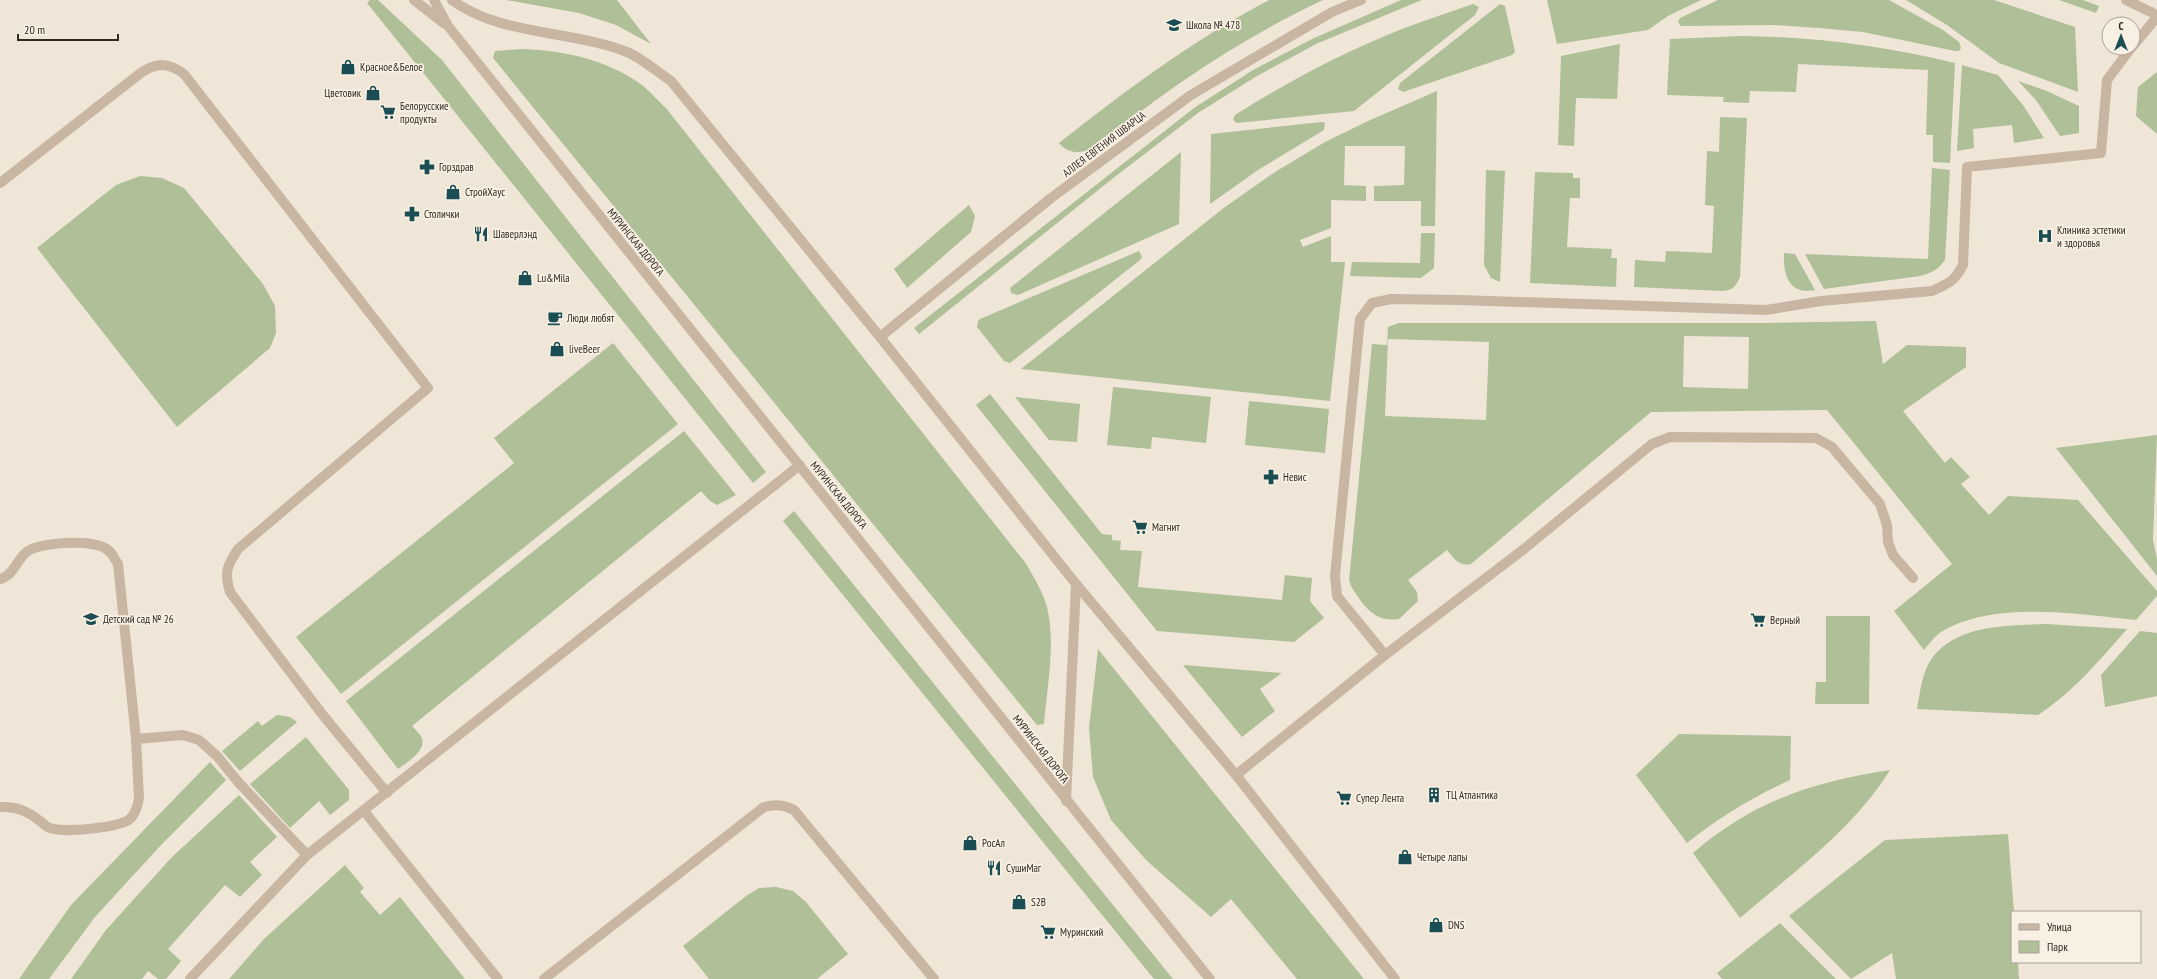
<svg xmlns="http://www.w3.org/2000/svg" width="2157" height="979" viewBox="0 0 2157 979" font-family="'PT Sans Narrow',sans-serif">
<style>
.green{fill:#afbf97;fill-rule:evenodd}
.lines{fill:none;stroke-linecap:round;stroke-linejoin:round}
.service{stroke:#c8b6a3;stroke-width:10}
.minor{stroke:#c8b6a3;stroke-width:10}
.tertiary{stroke:#c8b6a3;stroke-width:10}
.labels{text-anchor:middle;stroke-width:3.5;stroke-linejoin:round;paint-order:stroke}
.poi-label{font-size:11px;fill:#332a25;stroke:#f8f0e3;text-anchor:start}
.street-label{font-size:11px;fill:#332a25;stroke:#f8f0e3}
</style>
<rect width="100%" height="100%" fill="#f0e6d7"/>
<g class="green">
<polygon points="370,0 378,0 442,60 766,472 753,483 367,3"/>
<polygon points="506,0 617,0 651,44 616,25 579,13"/>
<path d="M1269,0H1323C1238,40 1166,90 1093,148C1081,154 1068,154 1059,143C1128,89 1190,42 1269,0Z"/>
<polygon points="1401,0 1422,0 1316,44 1257,76 1198,113 1112,179 919,334 914,328 1194,108 1253,70 1312,39"/>
<polygon points="1547,0 1701,0 1668,16 1648,30 1557,44"/>
<polygon points="1718,0 1889,0 1943,30 1959,42 1961,48 1959,51 1955,51 1863,32 1819,28 1774,25 1681,26 1678,22 1680,18"/>
<polygon points="1906,0 1994,0 2075,27 2078,92 1999,63 1947,25"/>
<polygon points="2059,0 2083,0 2099,6 2096,13"/>
<path d="M1473,4L1479,7L1475,15L1354,111L1237,123L1233,120L1235,115C1281,86 1329,60 1378,39C1409,25 1442,15 1473,4Z"/>
<polygon points="1500,4 1505,6 1515,52 1512,55 1403,92 1398,89 1400,83"/>
<path d="M1743,36C1817,37 1883,46 1955,63L1950,163L1933,162V135H1926L1928,70L1798,64L1796,92L1750,91L1749,103L1723,102L1724,97L1667,95L1670,39Z"/>
<polygon points="1620,44 1617,99 1576,98 1574,146 1558,145 1561,56"/>
<path d="M523,49C565,51 606,59 642,85C650,91 658,101 666,108L1027,565C1034,578 1043,592 1047,607C1056,644 1047,686 1044,724L1037,725L493,58L495,51Z"/>
<polygon points="1962,65 1998,75 2023,105 2044,138 2014,143 2012,125 1973,129 1974,148 1957,151"/>
<polygon points="2157,72 2157,134 2136,116 2138,87"/>
<polygon points="2018,81 2047,91 2079,106 2079,133 2060,136 2036,100"/>
<polygon points="1437,91 1435,226 1421,226 1421,201 1374,201 1374,186 1404,185 1405,146 1345,146 1344,185 1366,186 1366,201 1331,200 1331,228 1300,240 1303,247 1331,236 1331,262 1345,262 1330,401 1021,369 1225,207 1275,172 1325,142 1368,121"/>
<path d="M1720,117L1747,118L1740,277C1736,286 1733,290 1723,291L1634,287L1635,260L1665,262L1666,251L1712,253L1714,206L1705,205L1707,151L1719,152Z"/>
<polygon points="1322,122 1325,123 1324,130 1258,170 1210,204 1211,134"/>
<polygon points="1181,152 1179,224 1018,295 1011,293 1010,288"/>
<path d="M1932,168L1950,170L1945,260C1938,270 1931,273 1920,276L1824,289L1805,254L1928,259Z"/>
<polygon points="1486,170 1505,171 1500,282 1491,278 1484,265"/>
<polygon points="1535,172 1573,173 1573,178 1580,178 1580,198 1570,198 1567,247 1612,249 1611,258 1617,258 1616,287 1530,283"/>
<polygon points="140,176 162,178 184,188 263,284 275,306 276,333 270,348 177,427 37,248 116,185"/>
<polygon points="969,205 975,216 971,232 907,288 894,269"/>
<polygon points="1421,233 1435,233 1434,268 1421,278 1350,276 1352,262 1420,263"/>
<polygon points="1139,251 1142,257 1140,260 1010,363 1004,361 977,327 978,321 980,319"/>
<path d="M1784,253L1795,254L1815,290C1789,295 1783,275 1784,253Z"/>
<path d="M1876,321L1883,364L1907,345L1966,347V367L1903,411L1945,463L1951,457L1970,477L1961,484L1989,515L2008,496L2078,500L2157,591V596L2136,620C2077,614 1994,600 1941,632C1935,636 1929,644 1924,650L1894,611L1952,564L1827,410L1651,412L1471,564C1459,567 1454,558 1447,550L1408,580L1417,592L1418,601L1399,619C1374,623 1363,605 1351,586L1349,580L1372,344L1387,345L1388,327L1399,323H1766ZM1684,336L1749,337L1748,389L1683,387ZM1388,339L1489,342L1486,420L1385,416Z"/>
<polygon points="613,343 678,424 341,694 296,637 514,463 494,438"/>
<polygon points="1113,387 1211,397 1206,443 1152,437 1151,449 1107,445"/>
<polygon points="990,394 1102,534 1112,535 1112,540 1121,541 1120,550 1142,551 1138,587 1282,600 1285,575 1312,578 1310,601 1324,618 1294,642 1157,631 976,405"/>
<polygon points="1015,397 1080,404 1077,442 1049,440"/>
<polygon points="1249,401 1329,409 1325,453 1245,445"/>
<path d="M684,431L736,495L717,505L710,501L701,491L412,726C415,729 420,734 422,738C426,752 407,762 398,769L346,701Z"/>
<polygon points="2157,435 2153,540 2157,559 2157,576 2056,448"/>
<polygon points="794,511 1173,979 1154,979 783,521"/>
<polygon points="1826,616 1870,616 1869,704 1815,704 1816,682 1826,682"/>
<path d="M2046,624L2127,629C2100,660 2072,693 2038,715L1917,709C1920,693 1922,672 1932,658C1958,624 2007,626 2046,624Z"/>
<polygon points="2140,631 2157,633 2157,696 2105,707 2101,675"/>
<polygon points="1098,649 1364,979 1297,979 1231,899 1211,917 1147,861 1111,820 1093,777 1089,728"/>
<polygon points="1183,665 1282,673 1260,689 1275,711 1242,737"/>
<polygon points="277,715 290,717 297,722 240,771 222,751 258,721 262,726"/>
<path d="M1679,734L1791,736L1790,780C1753,797 1719,817 1687,843L1636,775Z"/>
<polygon points="306,737 349,790 349,800 330,815 319,801 290,828 250,784"/>
<polygon points="210,762 226,780 161,845 95,917 49,979 19,979 71,905"/>
<path d="M1890,770C1853,830 1792,873 1740,918L1693,853C1754,801 1812,782 1890,770Z"/>
<polygon points="239,795 277,837 250,862 262,875 240,897 225,885 168,949 181,961 166,979 158,979 148,971 142,979 71,979 106,930 171,858"/>
<polygon points="2008,834 2014,912 2012,912 2012,962 2018,962 2019,979 1896,979 1892,953 1851,979 1789,916 1885,840"/>
<polygon points="345,865 364,888 360,892 380,915 400,897 465,979 229,979 264,939"/>
<polygon points="776,887 793,891 806,902 848,954 817,979 709,979 683,946 746,896 759,888"/>
<polygon points="1780,923 1836,979 1722,979 1717,973"/>
</g>
<g class="lines">
<g class="service">
<polyline points="2133,46 2157,17"/>
<path d="M0,183L142,72C158,62 169,63 184,74L428,388L238,549C227,566 224,572 230,592L322,714L387,793"/>
<path d="M0,579C14,576 17,558 28,551C42,542 97,538 109,551C113,554 115,560 118,564L136,739L139,798C138,805 136,812 131,818C121,828 63,833 50,828C46,827 43,823 40,821C27,811 16,806 0,807"/>
<path d="M1385,655L1337,596L1335,576L1360,319L1372,303L1391,299L1459,300L1766,310L1821,301L1932,291C1948,284 1955,281 1963,265L1967,167L2101,153L2107,80L2131,48"/>
<polyline points="136,739 183,735 199,740 217,756 239,783 307,855"/>
<polyline points="1236,775 1385,655 1524,549 1652,444 1670,437 1816,438 1832,447 1880,504 1887,525 1888,542 1893,555 1913,578"/>
<polyline points="364,811 498,979"/>
<polyline points="190,979 307,855 800,465"/>
<path d="M544,979L764,807C776,804 784,805 794,810L934,979"/>
</g>
<g class="minor">
<path d="M452,0C500,36 572,30 627,52C642,58 657,72 671,81L880,337L1076,584L1236,775L1395,979"/>
<polyline points="2126,0 2157,15"/>
<polyline points="880,337 1051,198 1191,95 1332,12 1361,0"/>
<polyline points="1066,801 1076,584"/>
</g>
<g class="tertiary">
<polyline points="414,0 445,24"/>
<polyline points="434,0 448,26 1210,979"/>
</g>
</g>
<defs>
<g id="school-bare" transform="scale(1.2)"><path d="M0-5L7-2L0 1L-7-2ZM-4 1L0 2.5L4 1V4Q0 6-4 4Z" fill="#1b4d54" stroke="#f8f0e3" stroke-width="2.5" paint-order="stroke"/></g>
<g id="shop-bare" transform="scale(1.2)"><path d="M-5-2.5h2.3a2.7 3.5 0 0 1 5.4 0H5L5.5 6h-11ZM-1.5-2.5h3a1.5 2.3 0 0 0-3 0Z" fill="#1b4d54" stroke="#f8f0e3" stroke-width="2.5" paint-order="stroke"/></g>
<g id="supermarket-bare" transform="scale(1.2)"><path d="M-6-5.5h2.5l.6 2H6L4.5 2H-2.5L-4.4-4H-6ZM-1.5 3.2a1.3 1.3 0 1 0 .1 0ZM3 3.2a1.3 1.3 0 1 0 .1 0Z" fill="#1b4d54" stroke="#f8f0e3" stroke-width="2.5" paint-order="stroke"/></g>
<g id="pharmacy-bare" transform="scale(1.2)"><path d="M-2-6h4v4h4v4h-4v4h-4v-4h-4v-4h4Z" fill="#1b4d54" stroke="#f8f0e3" stroke-width="2.5" paint-order="stroke"/></g>
<g id="restaurant-bare" transform="scale(1.2)"><path d="M-5-6h1v4h1v-4h1v4h1v-4h1v5L-1.5 .5V6h-2V.5L-5-1ZM5-6V6H3V1.5H1.5Q1.5-4 5-6Z" fill="#1b4d54" stroke="#f8f0e3" stroke-width="2.5" paint-order="stroke"/></g>
<g id="hospital-bare" transform="scale(1.2)"><path d="M-5-5h3v3.5h4V-5h3V5h-3V1.5h-4V5h-3Z" fill="#1b4d54" stroke="#f8f0e3" stroke-width="2.5" paint-order="stroke"/></g>
<g id="cafe-bare" transform="scale(1.2)"><path d="M-5.5-4.5H6V0H3Q3 3.5 0 3.5H-2.5Q-5.5 3.5-5.5 0ZM3-3.2v2h1.7v-2ZM-6 4.5H4V6H-6Z" fill="#1b4d54" stroke="#f8f0e3" stroke-width="2.5" paint-order="stroke"/></g>
<g id="building-bare" transform="scale(1.2)"><path d="M-4-6H4V6H1V3H-1V6H-4ZM-2.5-4.3h1.7v1.8h-1.7ZM.8-4.3h1.7v1.8H.8ZM-2.5-1h1.7V.8h-1.7ZM.8-1h1.7V.8H.8Z" fill="#1b4d54" stroke="#f8f0e3" stroke-width="2.5" paint-order="stroke"/></g>
</defs>
<g fill-rule="evenodd">
<use href="#school-bare" x="1174" y="25"/>
<use href="#shop-bare" x="348" y="67"/>
<use href="#shop-bare" x="373" y="93"/>
<use href="#supermarket-bare" x="388" y="112"/>
<use href="#pharmacy-bare" x="427" y="167"/>
<use href="#shop-bare" x="453" y="192"/>
<use href="#pharmacy-bare" x="412" y="214"/>
<use href="#restaurant-bare" x="481" y="234"/>
<use href="#hospital-bare" x="2045" y="236"/>
<use href="#shop-bare" x="525" y="278"/>
<use href="#cafe-bare" x="555" y="318"/>
<use href="#shop-bare" x="557" y="349"/>
<use href="#pharmacy-bare" x="1271" y="477"/>
<use href="#supermarket-bare" x="1140" y="527"/>
<use href="#school-bare" x="91" y="619"/>
<use href="#supermarket-bare" x="1758" y="620"/>
<use href="#building-bare" x="1434" y="795"/>
<use href="#supermarket-bare" x="1344" y="798"/>
<use href="#shop-bare" x="970" y="843"/>
<use href="#shop-bare" x="1405" y="857"/>
<use href="#restaurant-bare" x="994" y="868"/>
<use href="#shop-bare" x="1019" y="902"/>
<use href="#shop-bare" x="1436" y="925"/>
<use href="#supermarket-bare" x="1048" y="932"/>
</g>
<g class="labels">
<g class="poi-label">
<text x="1186" y="29">Школа № 478</text>
<text x="360" y="71">Красное&amp;Белое</text>
<text x="361" y="97" text-anchor="end">Цветовик</text>
<text x="400" y="110">Белорусские<tspan x="400" dy="13">продукты</tspan></text>
<text x="439" y="171">Горздрав</text>
<text x="465" y="196">СтройХаус</text>
<text x="424" y="218">Столички</text>
<text x="2057" y="234">Клиника эстетики<tspan x="2057" dy="13">и здоровья</tspan></text>
<text x="493" y="238">Шаверлэнд</text>
<text x="537" y="282">Lu&amp;Mila</text>
<text x="567" y="322">Люди любят</text>
<text x="569" y="353">liveBeer</text>
<text x="1283" y="481">Невис</text>
<text x="1152" y="531">Магнит</text>
<text x="103" y="623">Детский сад № 26</text>
<text x="1770" y="624">Верный</text>
<text x="1446" y="799">ТЦ Атлантика</text>
<text x="1356" y="802">Супер Лента</text>
<text x="982" y="847">РосАл</text>
<text x="1417" y="861">Четыре лапы</text>
<text x="1006" y="872">СушиМаг</text>
<text x="1031" y="906">S2B</text>
<text x="1448" y="929">DNS</text>
<text x="1060" y="936">Муринский</text>
</g>
<g class="street-label">
<text transform="translate(1104 144) rotate(-37)" y="4">АЛЛЕЯ ЕВГЕНИЯ ШВАРЦА</text>
<text transform="translate(636 242) rotate(51)" y="4">МУРИНСКАЯ ДОРОГА</text>
<text transform="translate(839 495) rotate(51)" y="4">МУРИНСКАЯ ДОРОГА</text>
<text transform="translate(1041 749) rotate(52)" y="4">МУРИНСКАЯ ДОРОГА</text>
</g>
</g>
<rect x="2011" y="911" width="130" height="52" fill="#f8f0e3" stroke="#a9a197"/>
<rect x="2019" y="924" width="20" height="6" fill="#c8b6a3" stroke="#a9a197"/>
<text x="2047" y="931" font-size="12" fill="#332a25">Улица</text>
<rect x="2019" y="941" width="20" height="12" fill="#afbf97" stroke="#a9a197"/>
<text x="2047" y="951" font-size="12" fill="#332a25">Парк</text>
<g transform="translate(2121 36)"><circle r="19" fill="#f8f0e3" stroke="#a9a197"/>
<path d="M0-3L7 15L0 10L-7 15Z" fill="#1b4d54"/>
<text y="-6" font-size="11" font-weight="bold" text-anchor="middle" fill="#332a25">С</text>
</g>
<path d="M18 34v6h100v-6" fill="none" stroke="#332a25" stroke-width="2"/>
<text x="24" y="34" font-size="12" fill="#332a25" stroke="#f8f0e3" stroke-width="3" paint-order="stroke">20 m</text>
</svg>
